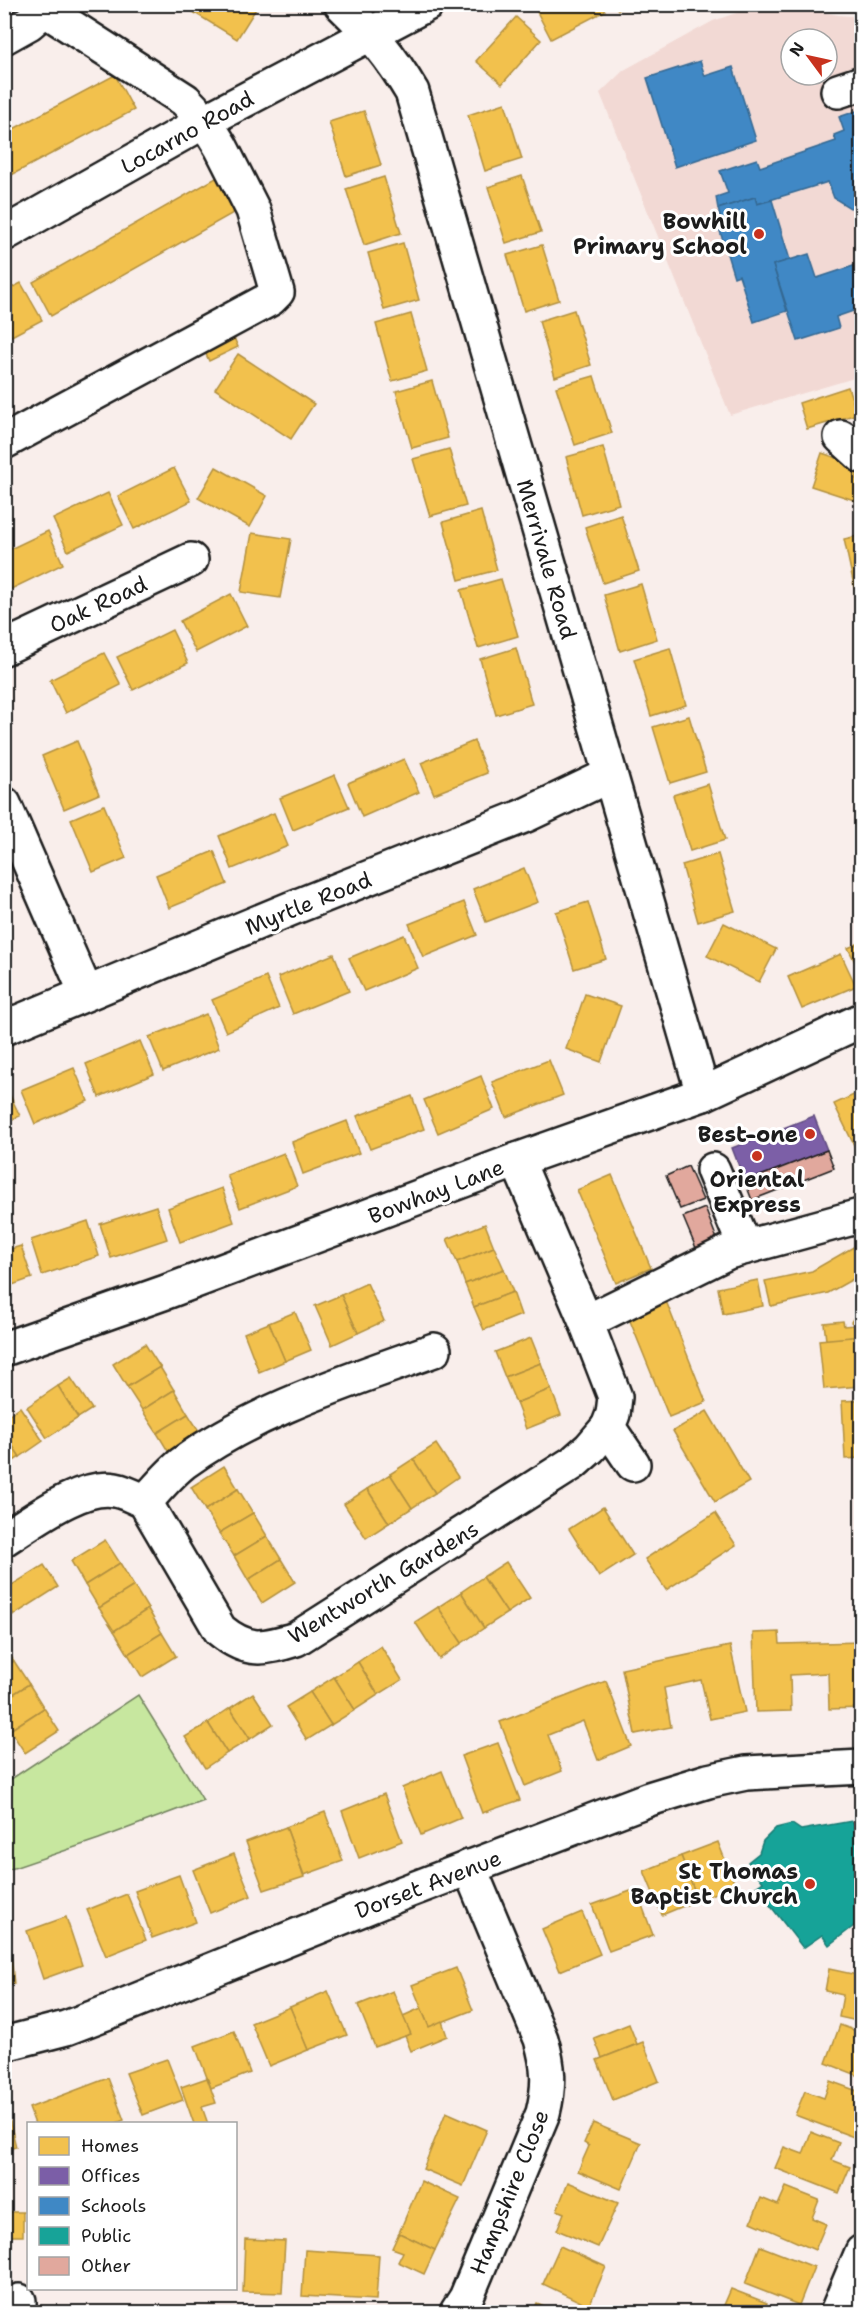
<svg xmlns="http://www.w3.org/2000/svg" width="866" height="2317" viewBox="0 0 866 2317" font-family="'Shantell Sans',sans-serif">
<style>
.built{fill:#f2d9d4;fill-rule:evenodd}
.green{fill:#c7e79f;stroke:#72825e;stroke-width:1.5}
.homes{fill:#f2c14e;stroke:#b2903f;stroke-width:1.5}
.offices{fill:#7b5ea7;stroke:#5e4a7d;stroke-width:1.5}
.schools{fill:#3f88c5;stroke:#346892;stroke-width:1.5}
.public{fill:#17a398;stroke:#187a73;stroke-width:1.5}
.building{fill:#e1a89d;stroke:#1c1c1c;stroke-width:1.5}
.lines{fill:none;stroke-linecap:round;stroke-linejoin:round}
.minor-casing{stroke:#1c1c1c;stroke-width:38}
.minor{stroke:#fff;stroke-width:33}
.poi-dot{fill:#c8321e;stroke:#fff;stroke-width:2}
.labels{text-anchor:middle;stroke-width:6;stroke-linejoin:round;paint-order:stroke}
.street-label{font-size:22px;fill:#1c1c1c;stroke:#fff}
.poi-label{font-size:22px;font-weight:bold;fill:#1c1c1c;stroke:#fff;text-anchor:end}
</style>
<rect width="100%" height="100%" fill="#f9eeeb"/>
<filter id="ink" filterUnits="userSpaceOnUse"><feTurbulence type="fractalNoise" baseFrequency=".0167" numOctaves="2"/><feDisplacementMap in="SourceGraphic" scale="12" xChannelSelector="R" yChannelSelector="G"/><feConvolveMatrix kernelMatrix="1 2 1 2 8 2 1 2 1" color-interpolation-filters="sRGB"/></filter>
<g filter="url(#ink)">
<path class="built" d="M759,5H788L838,15L861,17V376L730,415L600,93L624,70L713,21ZM791,39H827V75H791Z"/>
<polygon class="green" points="138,1695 203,1800 99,1839 5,1871 5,1783"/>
<g class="homes">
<polygon points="180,4 254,4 257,7 237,39"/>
<polygon points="537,4 601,4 605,11 551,39 534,6"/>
<polygon points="615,4 629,4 618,10"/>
<polygon points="516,17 541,40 502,84 476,61"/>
<polygon points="115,75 134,110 4,179 4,134"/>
<polygon points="505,103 522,159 485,171 468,115"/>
<polygon points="364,111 381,165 346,176 329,122"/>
<polygon points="223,174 242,208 51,316 33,282"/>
<polygon points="522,176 541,232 506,243 488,187"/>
<polygon points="384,177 401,233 364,245 346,189"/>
<polygon points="403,243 419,300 384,310 368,253"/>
<polygon points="542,245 559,300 524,311 507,255"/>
<polygon points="21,283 42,320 4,340 4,292"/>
<polygon points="574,310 591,365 555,377 539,321"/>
<polygon points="411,314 427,371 392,381 376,324"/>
<polygon points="231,331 238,347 209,361 202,345"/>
<polygon points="238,354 314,404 291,439 215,389"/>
<polygon points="594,376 612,433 575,445 556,387"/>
<polygon points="432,381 448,438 412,448 396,391"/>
<polygon points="848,387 857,414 807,429 799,403"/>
<polygon points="603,447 619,504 582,515 566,457"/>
<polygon points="449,449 466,506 430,516 413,459"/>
<polygon points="822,453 860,466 856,479 862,481 860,502 811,486"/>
<polygon points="216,467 267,496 250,527 198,498"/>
<polygon points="174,468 191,501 134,529 118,496"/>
<polygon points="108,493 123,525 68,551 53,519"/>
<polygon points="481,511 497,570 459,580 443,522"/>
<polygon points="621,515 639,571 603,583 585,527"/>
<polygon points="48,531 63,564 9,590 4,580 4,552"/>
<polygon points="252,533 291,539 280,598 241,592"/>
<polygon points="862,535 862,594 856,595 844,539"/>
<polygon points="501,579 518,636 478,648 461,590"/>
<polygon points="641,584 657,639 620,651 604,595"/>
<polygon points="231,594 247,626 196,652 180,621"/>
<polygon points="172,630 188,663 133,690 117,657"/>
<polygon points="516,648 532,704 496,715 480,659"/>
<polygon points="670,648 686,705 651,716 634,659"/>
<polygon points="104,653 121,685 66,713 50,680"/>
<polygon points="689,716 706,772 670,783 653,727"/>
<polygon points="77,741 99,794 64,809 42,756"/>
<polygon points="474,741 487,773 434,794 421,763"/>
<polygon points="404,759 419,792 362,817 348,783"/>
<polygon points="335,775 349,807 293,830 280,798"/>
<polygon points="708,784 725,840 690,851 673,795"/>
<polygon points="104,805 126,858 93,872 71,819"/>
<polygon points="274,813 288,846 232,869 219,836"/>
<polygon points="214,851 227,884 169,908 156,875"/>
<polygon points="718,854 735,911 698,922 682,865"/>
<polygon points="524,868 538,902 486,922 473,889"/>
<polygon points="464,902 477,935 423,957 409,924"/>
<polygon points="588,902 606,959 574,969 556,912"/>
<polygon points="724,923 776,949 759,982 707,956"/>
<polygon points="404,935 418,968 364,991 349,958"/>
<polygon points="862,942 862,976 848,948"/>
<polygon points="334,954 349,991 293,1014 278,977"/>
<polygon points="841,954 856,986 802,1009 788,977"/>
<polygon points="266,977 279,1008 226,1032 212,1000"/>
<polygon points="585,994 621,1006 601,1062 566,1049"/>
<polygon points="206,1014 219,1048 163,1071 149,1037"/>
<polygon points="140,1041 154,1074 99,1097 86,1064"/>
<polygon points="549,1060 563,1095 506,1117 492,1082"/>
<polygon points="74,1068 88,1101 35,1124 21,1090"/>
<polygon points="481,1076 494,1109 438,1133 424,1100"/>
<polygon points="4,1083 20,1116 4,1123"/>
<polygon points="858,1093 862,1100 862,1144 855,1147 834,1104"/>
<polygon points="412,1096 424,1129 370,1149 357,1116"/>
<polygon points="347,1121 359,1153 303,1174 292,1142"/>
<polygon points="284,1153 297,1186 240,1208 227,1175"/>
<polygon points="612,1175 651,1268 616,1283 577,1190"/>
<polygon points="222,1188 234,1222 180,1242 168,1208"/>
<polygon points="156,1206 167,1239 111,1258 100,1224"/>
<polygon points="88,1221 99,1256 42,1275 31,1240"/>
<polygon points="485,1224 494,1247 457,1262 447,1239"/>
<polygon points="862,1242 862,1274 828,1293 771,1306 765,1281 812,1271"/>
<polygon points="21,1246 32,1278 4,1288 4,1251"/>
<polygon points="494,1247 504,1269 465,1284 457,1262"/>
<polygon points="504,1269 513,1292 474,1307 465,1284"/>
<polygon points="758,1280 763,1306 723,1314 718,1288"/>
<polygon points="367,1283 384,1321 358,1333 341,1295"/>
<polygon points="513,1292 521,1315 484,1330 474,1307"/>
<polygon points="341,1295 358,1333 332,1345 315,1306"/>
<polygon points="666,1301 706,1402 669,1417 628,1316"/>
<polygon points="858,1311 862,1314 862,1329 851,1322"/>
<polygon points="295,1312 311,1350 285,1361 269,1323"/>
<polygon points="843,1321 844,1326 854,1325 855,1337 826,1340 824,1323"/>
<polygon points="269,1323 285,1361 259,1372 244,1333"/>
<polygon points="862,1336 862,1361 860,1362 861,1386 824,1389 819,1340"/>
<polygon points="531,1338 541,1363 505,1377 495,1352"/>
<polygon points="145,1344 160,1367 127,1387 113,1364"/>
<polygon points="541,1363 551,1389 516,1403 505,1377"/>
<polygon points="160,1367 174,1390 142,1410 127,1387"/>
<polygon points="71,1378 92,1409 78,1418 58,1386"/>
<polygon points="58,1386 78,1418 47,1438 27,1407"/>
<polygon points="551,1389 561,1415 526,1429 516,1403"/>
<polygon points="174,1390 188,1414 157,1433 142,1410"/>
<polygon points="862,1400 862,1458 845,1459 842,1401"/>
<polygon points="20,1407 43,1441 20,1457 4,1433 4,1418"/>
<polygon points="707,1411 749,1482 715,1502 673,1431"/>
<polygon points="188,1414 203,1437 171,1456 157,1433"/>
<polygon points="4,1433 20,1457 4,1467"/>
<polygon points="436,1444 458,1477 435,1493 413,1459"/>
<polygon points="413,1459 435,1493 412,1508 390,1474"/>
<polygon points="224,1466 238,1489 205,1510 191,1487"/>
<polygon points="390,1474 412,1508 389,1523 367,1489"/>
<polygon points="238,1489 253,1513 219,1533 205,1510"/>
<polygon points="367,1489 389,1523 366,1538 344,1504"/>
<polygon points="603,1507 633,1555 599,1577 569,1529"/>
<polygon points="253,1513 267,1536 234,1556 219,1533"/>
<polygon points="715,1513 736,1545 666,1590 645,1559"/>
<polygon points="267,1536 281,1559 248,1580 234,1556"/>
<polygon points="105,1540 120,1563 85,1585 71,1561"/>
<polygon points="281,1559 295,1582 262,1603 248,1580"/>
<polygon points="506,1562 530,1598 507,1613 483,1577"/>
<polygon points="120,1563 134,1586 99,1608 85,1585"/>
<polygon points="44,1565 58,1587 14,1615 4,1601 4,1590"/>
<polygon points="483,1577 507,1613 484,1628 461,1592"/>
<polygon points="134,1586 148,1609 114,1631 99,1608"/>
<polygon points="461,1592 484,1628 462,1643 438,1607"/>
<polygon points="438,1607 462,1643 439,1659 415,1622"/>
<polygon points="148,1609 162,1633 128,1654 114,1631"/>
<polygon points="779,1632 780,1644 862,1642 862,1708 829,1709 828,1673 790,1675 791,1711 756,1712 753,1633"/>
<polygon points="162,1633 176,1656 142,1677 128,1654"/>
<polygon points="381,1646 402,1680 378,1695 358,1662"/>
<polygon points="730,1646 745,1712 710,1719 701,1680 664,1688 671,1727 635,1734 622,1669"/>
<polygon points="4,1647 14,1661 4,1667"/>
<polygon points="14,1661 29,1684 4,1700 4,1667"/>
<polygon points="358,1662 378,1695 355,1710 334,1677"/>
<polygon points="334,1677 355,1710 331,1725 310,1692"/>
<polygon points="606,1681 631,1746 598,1760 583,1721 548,1735 562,1771 525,1786 500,1722"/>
<polygon points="29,1684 44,1708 10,1730 4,1722 4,1700"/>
<polygon points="310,1692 331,1725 307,1740 286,1707"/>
<polygon points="253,1693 273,1724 250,1739 230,1708"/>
<polygon points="44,1708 59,1731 25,1753 10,1730"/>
<polygon points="230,1708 250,1739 227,1753 208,1723"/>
<polygon points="208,1723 227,1753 205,1768 185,1737"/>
<polygon points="498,1743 520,1800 482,1813 461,1756"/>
<polygon points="442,1771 461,1818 421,1835 402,1788"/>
<polygon points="384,1794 402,1841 359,1858 342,1811"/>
<polygon points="325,1812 343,1861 304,1875 286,1827"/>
<polygon points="286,1827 304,1877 264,1890 246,1842"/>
<polygon points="718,1842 735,1885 698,1900 681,1856"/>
<polygon points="234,1854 251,1896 210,1913 193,1870"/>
<polygon points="681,1856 698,1900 662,1915 644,1871"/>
<polygon points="179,1875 196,1922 152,1938 135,1891"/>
<polygon points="636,1889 653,1935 609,1951 592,1905"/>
<polygon points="127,1894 146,1940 106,1956 87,1910"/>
<polygon points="582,1912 600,1954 560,1971 542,1929"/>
<polygon points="66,1917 82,1965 43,1979 27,1931"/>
<polygon points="9,1935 14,1984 4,1985 4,1936"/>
<polygon points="456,1968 473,2010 429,2027 412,1985"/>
<polygon points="829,1969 862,1976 862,2022 839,2017 843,1995 825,1991"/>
<polygon points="328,1991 347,2035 308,2050 290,2007"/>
<polygon points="393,1991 411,2034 375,2047 358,2005"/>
<polygon points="290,2007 308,2050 269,2066 251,2023"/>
<polygon points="421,2008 429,2027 442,2021 447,2036 411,2051 405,2036 411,2034 403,2016"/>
<polygon points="629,2024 637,2044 602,2058 594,2038"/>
<polygon points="840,2025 862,2033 862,2077 826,2063"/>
<polygon points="234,2031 250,2073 211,2088 195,2046"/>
<polygon points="643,2042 659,2081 613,2100 597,2060"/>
<polygon points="167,2059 183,2100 143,2115 126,2073"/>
<polygon points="108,2078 124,2120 114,2124 35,2124 29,2108"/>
<polygon points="207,2078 216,2103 202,2107 208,2124 194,2124 181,2087"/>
<polygon points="830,2081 860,2092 854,2108 862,2111 862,2133 859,2139 795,2115 805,2091 824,2098"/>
<polygon points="4,2105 6,2105 16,2147 4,2150"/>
<polygon points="446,2112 487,2130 463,2186 423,2169"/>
<polygon points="593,2123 641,2143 621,2189 578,2171 589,2146 584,2143"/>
<polygon points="811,2132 839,2143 832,2160 850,2167 839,2193 775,2168 784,2147 803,2154"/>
<polygon points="421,2181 460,2199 435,2250 399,2233"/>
<polygon points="568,2182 618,2203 598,2247 557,2230 564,2213 557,2210"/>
<polygon points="786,2187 819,2200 812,2218 826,2224 815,2250 751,2222 761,2198 778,2205"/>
<rect x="4" y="2212" width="19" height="24"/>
<polygon points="399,2233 435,2250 424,2274 398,2262 403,2252 392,2248"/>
<polygon points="245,2239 285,2241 282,2293 243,2292"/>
<polygon points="560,2246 606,2267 589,2306 543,2284"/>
<polygon points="760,2246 814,2267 799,2305 745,2284"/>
<polygon points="305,2250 379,2255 376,2300 302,2296"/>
<polygon points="731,2289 767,2303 763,2312 721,2312"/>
<polygon points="537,2303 558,2312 533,2312"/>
</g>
<polygon class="offices" points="814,1116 827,1150 745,1182 732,1148"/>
<g class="schools">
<polygon points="700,61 705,76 733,67 756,140 675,167 647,78"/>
<polygon points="862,109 862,150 857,152 862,166 862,204 850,208 834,198 828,182 757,204 755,197 718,209 716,197 728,193 720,171 757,159 760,167 836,141 834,135 844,131 839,117"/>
<polygon points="862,150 862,166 857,152"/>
<polygon points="755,197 757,204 772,200 790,260 773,265 787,311 754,322 739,275 734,277 719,228 723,226 718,209"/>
<polygon points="809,254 817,278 862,263 862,308 836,317 839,328 798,341 773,265"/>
</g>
<polygon class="public" points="852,1821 862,1833 862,1920 829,1945 822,1935 803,1948 756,1887 763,1882 748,1862 759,1853 763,1841 776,1828 792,1824 801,1830"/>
<g class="building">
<polygon points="827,1150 834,1168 752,1200 745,1182"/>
<polygon points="688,1166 703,1200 680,1209 666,1176"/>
<polygon points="705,1208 717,1239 696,1248 683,1217"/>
</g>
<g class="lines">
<g class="minor-casing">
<g id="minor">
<path d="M341,4C372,34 390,55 412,92L703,1094"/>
<polyline points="4,37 29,23 44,10"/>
<polyline points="838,91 862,83"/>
<polyline points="4,234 205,121 427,4"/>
<polyline points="841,437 862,456"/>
<polyline points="4,442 270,299 277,292 253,210 221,147 205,121 185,100 36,4"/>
<polyline points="4,648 191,560"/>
<polyline points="4,804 86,993"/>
<polyline points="4,1028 290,909 526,815 610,775"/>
<polyline points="517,1160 586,1322 615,1397 613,1414 608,1427 633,1464"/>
<polyline points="713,1170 745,1247"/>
<polyline points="586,1322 728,1252 860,1216"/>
<polyline points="4,1349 166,1292 517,1160 703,1094 862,1020"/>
<path d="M145,1502C157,1489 169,1474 183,1463C257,1409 349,1381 434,1350"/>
<path d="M4,1539C33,1521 80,1484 115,1490C126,1492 135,1497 145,1502L220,1630C248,1653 263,1649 296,1639L573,1463L590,1448L608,1427"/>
<polyline points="4,2044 66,2028 108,2012 400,1894 649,1799 708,1781 746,1773 862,1767"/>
<polyline points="19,2312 19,2301"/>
<path d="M457,2312L466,2298L543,2113C550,2084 549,2067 541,2039L469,1867"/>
<polyline points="837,2312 862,2252"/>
</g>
</g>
<use href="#minor" class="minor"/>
</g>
</g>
<g class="poi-dot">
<circle cx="759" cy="234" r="6"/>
<circle cx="810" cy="1134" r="6"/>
<circle cx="757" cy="1156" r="6"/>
<circle cx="810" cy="1884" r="6"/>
</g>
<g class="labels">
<g class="street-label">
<text transform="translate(187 132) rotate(-29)" y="8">Locarno Road</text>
<text transform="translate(547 559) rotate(74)" y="8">Merrivale Road</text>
<text transform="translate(98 604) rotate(-25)" y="8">Oak Road</text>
<text transform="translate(308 903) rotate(-22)" y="8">Myrtle Road</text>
<text transform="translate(436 1191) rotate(-21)" y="8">Bowhay Lane</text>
<text transform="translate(383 1582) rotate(-31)" y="8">Wentworth Gardens</text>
<text transform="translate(428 1884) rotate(-21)" y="8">Dorset Avenue</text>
<text transform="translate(509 2192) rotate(-68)" y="8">Hampshire Close</text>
</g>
<g class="poi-label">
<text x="747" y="229">Bowhill<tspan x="747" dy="25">Primary School</tspan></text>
<text x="798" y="1142">Best-one</text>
<text x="757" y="1187" text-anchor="middle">Oriental<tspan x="757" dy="25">Express</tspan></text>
<text x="798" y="1879">St Thomas<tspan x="798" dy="25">Baptist Church</tspan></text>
</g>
</g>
<rect width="866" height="2317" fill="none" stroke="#fff" stroke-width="24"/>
<rect x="12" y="12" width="842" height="2293" fill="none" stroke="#1c1c1c" stroke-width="2" filter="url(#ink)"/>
<rect x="27" y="2122" width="210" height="168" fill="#ffffff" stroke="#a4a4a4" stroke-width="1.5"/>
<rect x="39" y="2137" width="30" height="18" fill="#f2c14e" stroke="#a4a4a4" stroke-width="1.5"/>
<text x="81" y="2152" font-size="18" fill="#1c1c1c">Homes</text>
<rect x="39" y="2167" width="30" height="18" fill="#7b5ea7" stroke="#a4a4a4" stroke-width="1.5"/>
<text x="81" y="2182" font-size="18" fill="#1c1c1c">Offices</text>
<rect x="39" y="2197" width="30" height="18" fill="#3f88c5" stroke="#a4a4a4" stroke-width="1.5"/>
<text x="81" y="2212" font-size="18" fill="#1c1c1c">Schools</text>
<rect x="39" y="2227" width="30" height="18" fill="#17a398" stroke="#a4a4a4" stroke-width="1.5"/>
<text x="81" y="2242" font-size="18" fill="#1c1c1c">Public</text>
<rect x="39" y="2257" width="30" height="18" fill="#e1a89d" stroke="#a4a4a4" stroke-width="1.5"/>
<text x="81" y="2272" font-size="18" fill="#1c1c1c">Other</text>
<g transform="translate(809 57) rotate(303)"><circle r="28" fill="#ffffff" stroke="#a4a4a4" stroke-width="1.5"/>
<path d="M0-4.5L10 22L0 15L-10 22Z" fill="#c8321e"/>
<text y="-9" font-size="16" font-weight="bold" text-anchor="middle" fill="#1c1c1c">N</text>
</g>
</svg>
